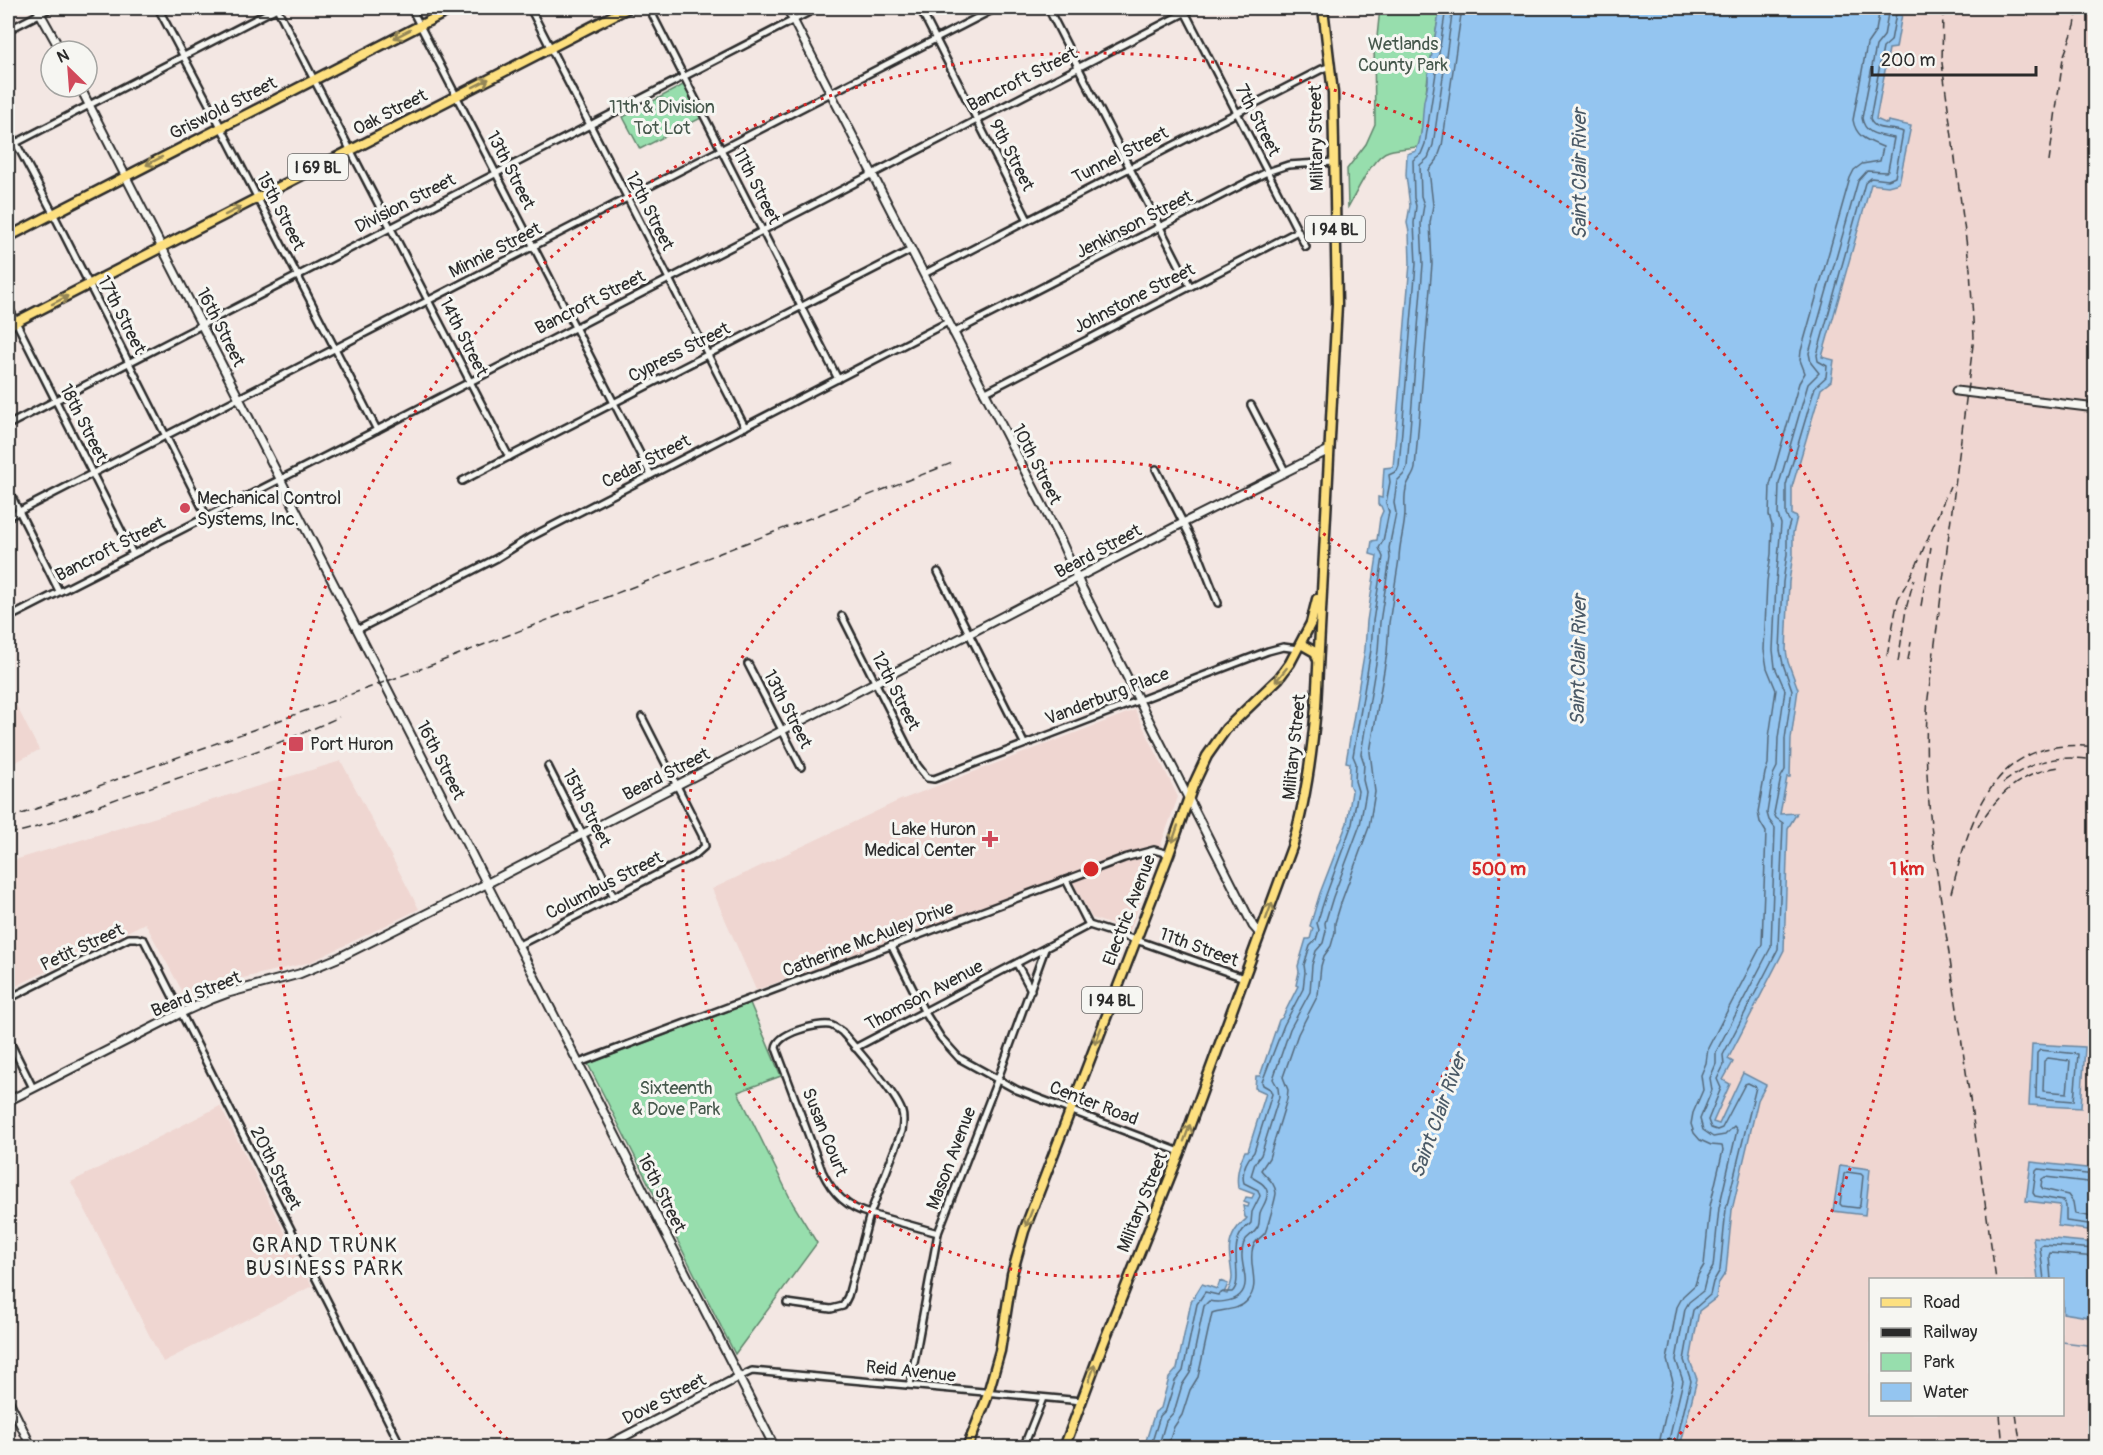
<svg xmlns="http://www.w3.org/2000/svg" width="2103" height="1455" viewBox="0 0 2103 1455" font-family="Pangolin,sans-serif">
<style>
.built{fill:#efd6d1;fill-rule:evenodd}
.green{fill:#97dead;stroke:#61846c;stroke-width:1.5}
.water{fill:#94c5f0;stroke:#6a87a1;stroke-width:1.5}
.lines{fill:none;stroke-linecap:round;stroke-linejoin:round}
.shore{stroke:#55697a;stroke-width:1.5}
.stream{stroke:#6a87a1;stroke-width:1.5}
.minor-casing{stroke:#2b2b2b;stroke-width:10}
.tertiary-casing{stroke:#2b2b2b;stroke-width:11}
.primary-casing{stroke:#2b2b2b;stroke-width:13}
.minor{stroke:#f6f6f2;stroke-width:5}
.tertiary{stroke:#f6f6f2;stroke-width:7}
.primary{stroke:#fde080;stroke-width:8}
.rail{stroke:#2b2b2b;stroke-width:1.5;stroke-dasharray:9 4.5;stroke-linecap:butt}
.oneway{stroke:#948656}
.ring{fill:none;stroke:#d62828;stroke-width:3;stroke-dasharray:3 6}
.poi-dot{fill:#d1495b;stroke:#f6f6f2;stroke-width:2}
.labels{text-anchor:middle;stroke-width:6;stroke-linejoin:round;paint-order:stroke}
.shield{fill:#f6f6f2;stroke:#686867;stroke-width:1.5}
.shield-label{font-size:16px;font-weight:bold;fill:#2b2b2b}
.park-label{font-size:18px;fill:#46584c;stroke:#f6f6f2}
.street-label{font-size:18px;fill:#2b2b2b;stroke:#f6f6f2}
.poi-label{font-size:18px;fill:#2b2b2b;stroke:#f6f6f2;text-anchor:start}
.water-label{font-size:20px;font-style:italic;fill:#4a5966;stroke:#f6f6f2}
.neighbourhood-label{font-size:20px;letter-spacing:1.5px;fill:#2b2b2b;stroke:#f6f6f2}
.centre{fill:#d62828;stroke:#f6f6f2;stroke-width:3}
.ring-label{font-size:18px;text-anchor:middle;font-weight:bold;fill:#d62828;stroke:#f6f6f2;stroke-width:6;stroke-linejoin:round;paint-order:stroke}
</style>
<rect width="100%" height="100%" fill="#f3e7e3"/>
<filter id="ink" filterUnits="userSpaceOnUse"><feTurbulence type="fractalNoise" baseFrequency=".0167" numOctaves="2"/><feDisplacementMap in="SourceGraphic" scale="12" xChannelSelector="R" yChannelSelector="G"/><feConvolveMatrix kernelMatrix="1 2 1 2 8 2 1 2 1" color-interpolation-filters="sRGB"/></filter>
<g filter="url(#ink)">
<g class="built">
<path d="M1903,8H2095V1447L1680,1448L1697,1380L1690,1361L1699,1311L1716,1298L1718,1284L1726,1272L1732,1210L1758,1100L1766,1085L1743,1074L1719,1124L1713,1122L1730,1084L1722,1080L1733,1062L1728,1059L1784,950L1788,827L1796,814L1780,815L1787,776L1790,777V667L1786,650L1789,582L1793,554V533L1797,517L1792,515V487L1817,406L1821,389L1822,358L1872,184L1888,186V121L1887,124L1876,120L1889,49L1896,48ZM1870,1280H2062V1414H1870Z"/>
<polygon points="8,689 39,750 8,766"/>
<polygon points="1135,710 1178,797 1130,931 1092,918 1070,877 756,990 712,889 898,801"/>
<polygon points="341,761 419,909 311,962 226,982 187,1000 145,923 8,990 8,862"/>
<polygon points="220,1106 312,1286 163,1362 71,1182"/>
</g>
<g class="green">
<path d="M1380,8H1440L1428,76L1420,143L1418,147C1409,148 1398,148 1389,151C1373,155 1357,192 1348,207L1347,169L1366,144L1375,124L1374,39L1377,37Z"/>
<polygon points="683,85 701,118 640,149 623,117"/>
<polygon points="750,1003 781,1076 738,1092 793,1204 817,1243 735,1354 588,1064"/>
</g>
<g class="water">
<path d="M1440,8H1903L1896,48L1889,49L1876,119L1887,124L1888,121L1911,126L1899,183L1888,186L1871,184L1822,357L1834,360L1831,381L1821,389L1792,487V515L1797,517L1793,533V554L1789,582L1786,650L1788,662L1798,689L1791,739L1790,777H1787L1780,814L1797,813L1788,828L1784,950L1728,1059L1733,1062L1723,1080L1730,1084L1713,1122L1719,1124L1743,1073L1766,1085L1758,1100L1732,1210L1726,1272L1718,1284L1716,1298L1699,1311L1690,1361L1697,1379L1680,1447H1144L1155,1412L1161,1408L1169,1378L1177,1369L1191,1302L1202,1284L1217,1289L1220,1281L1228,1284L1224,1293L1227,1294C1229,1288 1232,1284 1232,1277C1231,1259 1225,1248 1235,1231C1239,1224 1244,1222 1247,1218L1245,1217L1243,1206L1248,1207L1249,1204L1244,1202L1246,1197L1252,1198L1254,1194L1238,1188C1236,1174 1239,1164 1245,1151H1248L1266,1093L1255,1088L1256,1076H1260L1279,1020L1282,1018L1298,986L1296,985L1299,972L1298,966L1306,939H1310L1313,928L1310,926L1320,893L1347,823L1352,791L1349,784L1350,763L1346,762L1365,649L1367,621L1377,556L1370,554L1372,541L1377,540L1380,518L1383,511L1381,506L1378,505V497L1382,498L1384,468L1393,467L1410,263L1409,232L1407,223L1410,206L1406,175L1407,154L1416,151C1423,136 1422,118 1424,101C1426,92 1429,85 1428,76Z"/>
<polygon points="2032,1044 2085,1047 2081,1108 2029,1105"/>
<polygon points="2031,1162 2095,1169 2095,1231 2058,1226 2060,1205 2026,1201"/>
<polygon points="1840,1165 1870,1169 1865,1215 1833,1211"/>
<polygon points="2033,1237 2095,1243 2095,1318 2063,1313 2062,1280 2038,1279"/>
</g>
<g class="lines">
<g class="shore">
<polygon points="2040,1050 2078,1054 2074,1101 2036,1098 2037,1053"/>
<polygon points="2048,1058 2070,1061 2067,1093 2043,1091 2044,1061"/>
<polygon points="1847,1172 1861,1174 1863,1176 1860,1205 1858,1208 1842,1206 1840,1204 1844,1174"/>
<polyline points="2096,1175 2038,1169 2036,1171 2033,1193 2035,1196 2063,1201 2066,1206 2066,1221 2096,1225"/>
<polyline points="2096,1183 2045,1177 2042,1179 2041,1186 2043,1189 2068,1195 2073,1202 2075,1214 2096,1217"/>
<polyline points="2044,1280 2040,1247 2042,1245 2096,1249"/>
<polyline points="2051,1280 2049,1256 2050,1253 2096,1257"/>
<path d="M1150,1448L1160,1416L1166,1410L1175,1381L1183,1371L1197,1304L1205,1292L1218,1295L1223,1292H1232C1244,1282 1229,1252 1241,1233C1243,1228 1248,1227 1251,1223L1252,1212L1260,1196L1258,1190L1244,1183C1241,1172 1246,1161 1254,1152L1272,1094L1270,1089L1263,1085L1262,1082L1284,1025L1303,989L1305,972L1304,965L1310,946L1316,940L1319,930L1317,923L1326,895L1352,824L1358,791L1355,781L1356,763L1353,756L1371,650L1373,621L1383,557L1379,548L1383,541L1389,512L1386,503L1390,482L1389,475L1397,471L1399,466L1416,264L1414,223L1416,206L1414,198L1413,160L1421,154L1425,144L1446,8"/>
<path d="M1158,1448L1166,1421L1174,1412L1182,1385L1190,1373L1204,1306L1209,1301C1217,1303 1233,1302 1240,1295C1251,1284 1241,1267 1242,1254C1243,1234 1251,1239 1258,1227C1260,1222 1259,1218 1260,1213C1262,1206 1269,1200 1267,1191C1265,1182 1255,1181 1251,1176L1255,1163L1261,1155L1279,1097L1278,1088L1273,1079L1290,1029L1310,992L1312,965L1316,951L1323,943L1326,931L1325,923L1333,897L1360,825L1366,792L1363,780L1364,763L1361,754L1378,651L1380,622L1390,558L1389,548L1396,513L1394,503L1397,481L1404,474L1407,467L1423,264L1421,223L1424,205L1421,196L1420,165L1428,158L1433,145L1453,8"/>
<path d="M1167,1448L1174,1427L1182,1415L1190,1390L1198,1377L1212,1313C1223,1309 1238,1311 1247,1301C1262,1285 1247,1265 1253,1247C1255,1240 1261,1238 1265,1233C1267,1229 1276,1197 1276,1193C1275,1182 1267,1178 1261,1170L1269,1158L1287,1099L1288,1090L1283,1077L1298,1034L1318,995L1321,966L1324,956L1331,946L1335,932V923L1342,900L1369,827L1375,792L1370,752L1387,653L1389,623L1399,559C1399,543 1405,528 1405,512C1405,504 1404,497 1406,489C1407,481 1414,476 1415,468L1432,264L1430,223L1433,205L1429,170L1437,160L1442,146L1462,8"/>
<path d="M1658,1448L1673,1382L1667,1360L1677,1307L1683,1296L1695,1285L1698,1275L1704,1265L1710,1206L1723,1150L1722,1146L1711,1145L1700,1140L1694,1133L1691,1124L1693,1113L1703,1090L1701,1075L1706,1063L1708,1048L1762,944L1766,832L1760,822L1758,812L1765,773L1768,764L1769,737L1776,690L1767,668L1764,650L1767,581L1771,554L1772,525L1769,515L1770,485L1799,383L1805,373L1800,360L1801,351L1850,178L1854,170L1862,164L1880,161L1883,147C1869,141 1856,138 1853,120L1867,44L1876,31L1880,8"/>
<path d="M1667,1448L1683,1381L1676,1360L1685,1309L1689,1302L1703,1291L1706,1279L1713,1267L1719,1208L1737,1130L1734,1126L1725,1135L1713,1137L1703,1130L1700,1119L1712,1090L1710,1078L1716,1064V1052L1771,947L1775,828L1769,820L1767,813L1773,775L1777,767L1778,738L1785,690L1775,667L1773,650L1776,582L1781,524L1778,515L1779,484L1808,384L1819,373L1811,363L1809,353L1858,181L1867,171L1886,172L1888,170L1894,138C1881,135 1865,136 1862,118L1876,46L1884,36L1889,8"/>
<path d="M1675,1448L1691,1381L1684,1360L1693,1310L1710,1295L1713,1282L1720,1270L1726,1209L1756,1087L1748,1083L1745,1084L1722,1128L1717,1130L1711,1128L1708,1120L1721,1088L1717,1079L1724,1065L1723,1055L1778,949L1783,823L1776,818L1774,813L1781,777L1785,770V739L1792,690L1783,664L1780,650L1783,582L1787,554V532L1790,522L1786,515V485L1815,387L1826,377L1827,366L1818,361L1817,355L1865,183L1871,178L1888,180L1895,177L1903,132C1892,126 1875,133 1870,119L1883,48L1891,41L1897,8"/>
</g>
<polyline class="stream" points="2062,1342 2096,1346"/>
<g class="minor-casing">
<g id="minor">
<polyline points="158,8 221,127 377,430"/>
<polyline points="277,8 509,457"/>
<polyline points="411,8 651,475"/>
<polyline points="530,8 745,427"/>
<polyline points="649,8 838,379"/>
<polyline points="920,8 1028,220"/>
<polyline points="1048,8 1190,286"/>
<polyline points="1183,8 1306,247"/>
<polyline points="8,30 51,8"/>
<polyline points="8,128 53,213 207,517"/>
<polyline points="8,147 277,8"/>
<polyline points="924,274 1322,69 1331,66"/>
<polyline points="8,306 133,554"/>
<polyline points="953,333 1267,172 1288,165 1334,162"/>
<polyline points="984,393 1298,231"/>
<polyline points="1251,405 1285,471"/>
<polyline points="8,425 817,8"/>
<polyline points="1156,469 1197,550 1218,603"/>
<polyline points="462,481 911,250"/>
<polyline points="8,489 59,591"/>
<polyline points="8,517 996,8"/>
<polyline points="938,572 1024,743"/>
<polyline points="842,616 917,765 927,778 934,779 1268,651 1283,647 1298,649"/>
<polyline points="8,618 371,433 1186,12"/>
<polyline points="359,629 497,558 529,538 948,322"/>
<polyline points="748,664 801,767"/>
<polyline points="548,766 614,897"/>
<polyline points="1066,880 1089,925"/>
<polyline points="1089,925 1142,942 1244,978"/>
<polyline points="519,945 695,855 705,846 702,835 642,717"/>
<polyline points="891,945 924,1011 941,1038 959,1058 1017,1090 1180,1152"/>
<polyline points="1017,964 1031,990"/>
<polyline points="8,999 129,938 137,938 144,940 402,1448"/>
<polyline points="8,1038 33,1088"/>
<polyline points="855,1048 1089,925"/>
<polyline points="579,1063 1124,858 1154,850 1169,854"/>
<path d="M787,1303L831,1309L843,1306L848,1296L870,1214L902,1131C903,1124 904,1118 902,1112C897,1094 856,1048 842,1032C838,1029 834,1026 830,1025C817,1023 777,1033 776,1048L822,1171C832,1193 847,1208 870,1214L938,1233"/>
<polyline points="739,1377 752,1371 1082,1401"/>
<polyline points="910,1385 938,1233 1000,1073 1045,949"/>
<polyline points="1023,1448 1043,1398"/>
</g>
</g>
<g class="tertiary-casing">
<g id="tertiary">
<polyline points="37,8 61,51"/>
<polyline points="787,8 1061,541 1080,584 1253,926 1260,934"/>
<polyline points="80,87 775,1448"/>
<polyline points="1956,391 2096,408"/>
<polyline points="8,1101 181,1013 212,999 228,993 299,974 340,957 488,883 1177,526 1329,450"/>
<polyline points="8,1399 32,1448"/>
<polyline points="602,1448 739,1377"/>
</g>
</g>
<g class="primary-casing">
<g id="primary">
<polyline points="8,237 454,8"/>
<polyline points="8,326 628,8"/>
<polyline points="1301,644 1315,652 1318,660"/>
<polyline points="967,1448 986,1400 1000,1351 1012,1274 1024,1231 1169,854 1193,786 1207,756 1226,729 1279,678 1290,663 1311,623 1317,599"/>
<path d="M1064,1448L1103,1344L1180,1152L1292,847C1306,801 1312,755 1316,707L1337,304L1333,93L1323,8"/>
</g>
</g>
<use href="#minor" class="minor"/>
<use href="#tertiary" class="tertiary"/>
<use href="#primary" class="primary"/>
<g class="rail">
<path d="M1943,8L1942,63L1970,269L1974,337L1928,698C1921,786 1937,872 1950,960C1965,1066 1981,1173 1996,1280"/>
<polyline points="2049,162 2063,58 2075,26 2078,8"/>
<polyline points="1921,606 1931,547"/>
<polyline points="1887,656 1898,599 1917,564 1950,486"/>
<polyline points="1908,660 1911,642"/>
<polyline points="1898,662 1906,609 1914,579"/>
<path d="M2003,783C2034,759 2058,755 2096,760"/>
<polyline points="8,819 434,664 952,463"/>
<path d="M1978,827C1997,794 2021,773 2059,767"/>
<path d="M8,834C50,826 92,807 133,793C202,770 273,748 339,717"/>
<path d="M1951,893C1972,813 1994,734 2096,747"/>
<polyline points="2000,1414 2003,1448"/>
<polyline points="2016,1414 2021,1448"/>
</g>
</g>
<defs><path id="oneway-shaft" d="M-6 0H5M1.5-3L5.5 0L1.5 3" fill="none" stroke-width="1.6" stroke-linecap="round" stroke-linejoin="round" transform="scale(1.5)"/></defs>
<g class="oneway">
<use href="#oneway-shaft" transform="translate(402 34) rotate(153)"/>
<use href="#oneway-shaft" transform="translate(481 83) rotate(-27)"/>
<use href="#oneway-shaft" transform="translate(154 161) rotate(153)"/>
<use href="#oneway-shaft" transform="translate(233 211) rotate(-27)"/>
<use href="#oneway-shaft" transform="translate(60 300) rotate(-27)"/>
<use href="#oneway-shaft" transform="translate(1281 675) rotate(129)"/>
<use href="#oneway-shaft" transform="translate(1175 834) rotate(109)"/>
<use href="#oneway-shaft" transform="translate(1269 911) rotate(-70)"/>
<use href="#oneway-shaft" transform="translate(1098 1036) rotate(111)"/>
<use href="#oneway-shaft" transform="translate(1187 1133) rotate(-70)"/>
<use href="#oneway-shaft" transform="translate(1029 1218) rotate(111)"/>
<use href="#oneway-shaft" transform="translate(1092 1373) rotate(-70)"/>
</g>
</g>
<g class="ring">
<circle cx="1091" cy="869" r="408"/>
<path d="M514 1446A816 816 0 1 1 1668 1446"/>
</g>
<g class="poi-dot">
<circle cx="185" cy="508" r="6"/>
<rect x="288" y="736" width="16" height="16" rx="3"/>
<path d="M987 830h6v6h6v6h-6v6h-6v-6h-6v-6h6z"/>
</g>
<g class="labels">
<g class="shield">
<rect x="288" y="154" width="60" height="26" rx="4.5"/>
<rect x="1305" y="216" width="60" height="26" rx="4.5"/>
<rect x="1082" y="987" width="60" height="26" rx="4.5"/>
</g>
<g class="shield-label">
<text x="318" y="173">I 69 BL</text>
<text x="1335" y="235">I 94 BL</text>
<text x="1112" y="1006">I 94 BL</text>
</g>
<g class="park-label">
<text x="1403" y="50">Wetlands<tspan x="1403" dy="21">County Park</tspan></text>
<text x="662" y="113">11th &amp; Division<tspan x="662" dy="21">Tot Lot</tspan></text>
<text x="676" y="1094">Sixteenth<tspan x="676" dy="21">&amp; Dove Park</tspan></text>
</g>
<g class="street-label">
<text transform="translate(1022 79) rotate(-27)" y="6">Bancroft Street</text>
<text transform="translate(223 108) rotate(-27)" y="6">Griswold Street</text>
<text transform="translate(390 112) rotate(-27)" y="6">Oak Street</text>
<text transform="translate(1258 120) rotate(63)" y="6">7th Street</text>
<text transform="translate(1316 138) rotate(-91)" y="6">Military Street</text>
<text transform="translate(1012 155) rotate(63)" y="6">9th Street</text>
<text transform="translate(1120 155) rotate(-27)" y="6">Tunnel Street</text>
<text transform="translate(511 170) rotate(63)" y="6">13th Street</text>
<text transform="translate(757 186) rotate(63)" y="6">11th Street</text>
<text transform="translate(405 203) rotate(-27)" y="6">Division Street</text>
<text transform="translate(281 211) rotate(63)" y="6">15th Street</text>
<text transform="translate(650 211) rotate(63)" y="6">12th Street</text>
<text transform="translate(1134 224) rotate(-27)" y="6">Jenkinson Street</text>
<text transform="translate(495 250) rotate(-27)" y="6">Minnie Street</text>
<text transform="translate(1134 298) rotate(-27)" y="6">Johnstone Street</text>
<text transform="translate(590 302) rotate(-27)" y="6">Bancroft Street</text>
<text transform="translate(122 315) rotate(63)" y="6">17th Street</text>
<text transform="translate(221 327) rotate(63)" y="6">16th Street</text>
<text transform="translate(464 337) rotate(63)" y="6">14th Street</text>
<text transform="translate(679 352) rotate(-27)" y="6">Cypress Street</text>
<text transform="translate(84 423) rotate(63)" y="6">18th Street</text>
<text transform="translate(646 461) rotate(-27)" y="6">Cedar Street</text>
<text transform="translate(1037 464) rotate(63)" y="6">10th Street</text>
<text transform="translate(110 549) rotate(-27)" y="6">Bancroft Street</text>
<text transform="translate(1098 551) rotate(-28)" y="6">Beard Street</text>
<text transform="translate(896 691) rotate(63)" y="6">12th Street</text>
<text transform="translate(1107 696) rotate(-21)" y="6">Vanderburg Place</text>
<text transform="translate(788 709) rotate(63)" y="6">13th Street</text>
<text transform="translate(1294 747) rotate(-84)" y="6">Military Street</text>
<text transform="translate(441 760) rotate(63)" y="6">16th Street</text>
<text transform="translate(666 774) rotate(-27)" y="6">Beard Street</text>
<text transform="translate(587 808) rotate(63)" y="6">15th Street</text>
<text transform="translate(604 885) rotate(-27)" y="6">Columbus Street</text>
<text transform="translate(1129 910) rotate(-69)" y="6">Electric Avenue</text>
<text transform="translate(868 939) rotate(-21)" y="6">Catherine McAuley Drive</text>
<text transform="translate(82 947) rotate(-25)" y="6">Petit Street</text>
<text transform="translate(1199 947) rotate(20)" y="6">11th Street</text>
<text transform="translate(196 994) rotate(-22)" y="6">Beard Street</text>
<text transform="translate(924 995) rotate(-28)" y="6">Thomson Avenue</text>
<text transform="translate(1094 1103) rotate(21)" y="6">Center Road</text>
<text transform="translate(825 1132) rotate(68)" y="6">Susan Court</text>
<text transform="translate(951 1158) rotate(-69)" y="6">Mason Avenue</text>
<text transform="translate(276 1168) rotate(63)" y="6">20th Street</text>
<text transform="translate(662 1193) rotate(63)" y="6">16th Street</text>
<text transform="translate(1142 1202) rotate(-68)" y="6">Military Street</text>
<text transform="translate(911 1371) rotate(6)" y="6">Reid Avenue</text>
<text transform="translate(664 1399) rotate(-27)" y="6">Dove Street</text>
</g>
<g class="poi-label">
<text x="197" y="504">Mechanical Control<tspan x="197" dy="21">Systems, Inc.</tspan></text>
<text x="310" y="750">Port Huron</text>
<text x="976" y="835" text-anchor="end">Lake Huron<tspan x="976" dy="21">Medical Center</tspan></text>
</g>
<g class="water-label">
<text transform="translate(1579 174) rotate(-90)" y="7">Saint Clair River</text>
<text transform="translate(1578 660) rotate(-89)" y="7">Saint Clair River</text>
<text transform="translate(1438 1115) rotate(-70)" y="7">Saint Clair River</text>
</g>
<g class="neighbourhood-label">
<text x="325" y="1252">GRAND TRUNK<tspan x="325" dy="23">BUSINESS PARK</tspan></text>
</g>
</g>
<circle cx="1091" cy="869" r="9" class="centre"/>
<g class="ring-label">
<text x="1499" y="875">500 m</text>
<text x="1907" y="875">1 km</text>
</g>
<rect width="2103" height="1455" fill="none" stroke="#f6f6f2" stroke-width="30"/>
<rect x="15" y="15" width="2073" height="1425" fill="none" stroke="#2b2b2b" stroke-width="2" filter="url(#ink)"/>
<rect x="1869" y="1278" width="195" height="138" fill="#f6f6f2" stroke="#a5a5a2" stroke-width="1.5"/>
<rect x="1881" y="1298" width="30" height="9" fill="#fde080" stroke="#a5a5a2" stroke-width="1.5"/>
<text x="1923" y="1308" font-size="18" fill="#2b2b2b">Road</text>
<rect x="1881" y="1328" width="30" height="9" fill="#2b2b2b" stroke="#a5a5a2" stroke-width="1.5"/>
<text x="1923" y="1338" font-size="18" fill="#2b2b2b">Railway</text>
<rect x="1881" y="1353" width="30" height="18" fill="#97dead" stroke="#a5a5a2" stroke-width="1.5"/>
<text x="1923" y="1368" font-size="18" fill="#2b2b2b">Park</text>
<rect x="1881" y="1383" width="30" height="18" fill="#94c5f0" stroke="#a5a5a2" stroke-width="1.5"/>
<text x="1923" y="1398" font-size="18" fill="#2b2b2b">Water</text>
<g transform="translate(69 69) rotate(335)"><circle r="28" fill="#f6f6f2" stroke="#a5a5a2" stroke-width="1.5"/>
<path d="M0-4.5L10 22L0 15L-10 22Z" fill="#d1495b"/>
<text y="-9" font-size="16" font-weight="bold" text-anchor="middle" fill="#2b2b2b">N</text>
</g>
<path d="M1872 66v9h164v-9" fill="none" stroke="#2b2b2b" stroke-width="3"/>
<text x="1881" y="66" font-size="18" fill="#2b2b2b" stroke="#f6f6f2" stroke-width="4.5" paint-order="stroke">200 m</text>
</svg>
